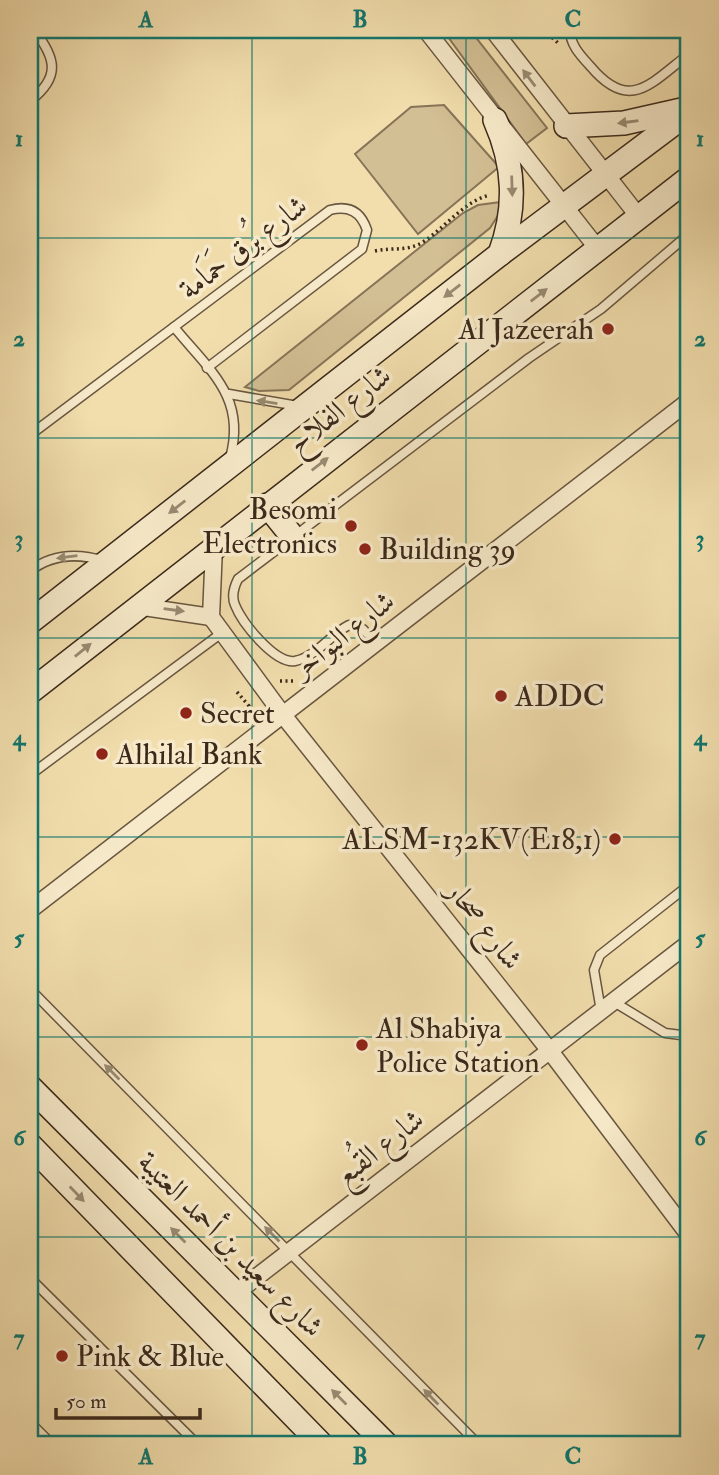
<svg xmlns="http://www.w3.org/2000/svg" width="719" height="1475" viewBox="0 0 719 1475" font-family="'IM FELL Double Pica',Amiri,serif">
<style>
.green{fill:#d3bf94;stroke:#877458;stroke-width:2}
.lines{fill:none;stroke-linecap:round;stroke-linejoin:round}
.lane-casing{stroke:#695640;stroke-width:11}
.street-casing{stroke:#695640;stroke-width:19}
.secondary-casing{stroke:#3b291b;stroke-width:26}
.path{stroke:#3b291b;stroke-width:3.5;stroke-dasharray:2 3.5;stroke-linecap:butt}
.lane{stroke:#f7eaca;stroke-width:8}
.street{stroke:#f7eaca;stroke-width:16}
.secondary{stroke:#f7eaca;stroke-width:23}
.oneway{fill:#998a72}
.grid{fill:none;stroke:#0f766e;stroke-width:2;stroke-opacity:0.55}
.poi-dot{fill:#8f2418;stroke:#f7eaca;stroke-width:2.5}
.labels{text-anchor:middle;stroke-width:7;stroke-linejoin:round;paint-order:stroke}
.street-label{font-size:30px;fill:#3b291b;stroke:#f7eaca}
.poi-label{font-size:30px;fill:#3b291b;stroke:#f7eaca;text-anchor:start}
.neatline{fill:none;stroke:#0f766e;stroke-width:2.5}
.grid-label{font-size:23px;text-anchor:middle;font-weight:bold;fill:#0f766e}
</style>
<rect width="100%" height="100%" fill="#f2dead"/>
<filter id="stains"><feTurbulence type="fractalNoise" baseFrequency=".00286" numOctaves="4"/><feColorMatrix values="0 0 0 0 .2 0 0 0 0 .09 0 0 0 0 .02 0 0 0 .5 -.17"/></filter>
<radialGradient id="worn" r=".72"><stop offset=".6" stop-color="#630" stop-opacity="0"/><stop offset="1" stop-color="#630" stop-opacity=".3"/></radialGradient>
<g class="green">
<polygon points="443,30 470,30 547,128 526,144"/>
<polygon points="444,105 499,167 418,234 355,154 411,107"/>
<polygon points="501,202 499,214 490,228 289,390 259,391 245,387 463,213 478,205"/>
</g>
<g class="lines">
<g class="lane-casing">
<g id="lane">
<path d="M570,30C570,45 581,56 591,67C630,113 651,83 689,54"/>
<path d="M30,101C61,77 56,58 34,30"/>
<path d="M174,327C209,370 247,397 230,458"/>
<polyline points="229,394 298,406"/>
<path d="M30,435L330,210C349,205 361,212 367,230L362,249L207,368"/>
<path d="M30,571C52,554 78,553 104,561"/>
<path d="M376,644L363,629L349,625C331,634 316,657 295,661C275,664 242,623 235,605C231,596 234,587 238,579L529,358L601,309L689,234"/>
<polyline points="30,775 223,632"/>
<polyline points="30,989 479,1445"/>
<polyline points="614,1002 665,1033 689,1036"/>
<polyline points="601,1011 594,970 600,955 689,885"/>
<polyline points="30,1278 198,1445"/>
</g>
</g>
<g class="street-casing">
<g id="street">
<polyline points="426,30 598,249"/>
<polyline points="493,30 639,217"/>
<polyline points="214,547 211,617 283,715 550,1051 689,1235"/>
<polyline points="137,606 211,617"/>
<polyline points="30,910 689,401"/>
<polyline points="236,1293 689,943"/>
<polyline points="30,1428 47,1445"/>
</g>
</g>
<g class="secondary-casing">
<g id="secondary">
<path d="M495,120C515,165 517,208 500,254"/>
<polyline points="566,126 624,123 686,109"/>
<polyline points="267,505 292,536"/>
<polyline points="30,622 500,254 689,112"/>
<polyline points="30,692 689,178"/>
<polyline points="30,1087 387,1445"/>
<polyline points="30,1145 322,1445"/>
</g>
</g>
<g class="path">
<polyline points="544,30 558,43"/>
<path d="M375,251C392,247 407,252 423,242C445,228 464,201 490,195"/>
<polyline points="280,681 296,681"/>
<polyline points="237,692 249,706 250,719"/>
</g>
<use href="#lane" class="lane"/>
<use href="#street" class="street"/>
<use href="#secondary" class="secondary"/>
</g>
<defs><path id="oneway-solid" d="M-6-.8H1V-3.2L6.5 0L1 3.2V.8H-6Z" transform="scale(1.75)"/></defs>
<g class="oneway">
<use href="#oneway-solid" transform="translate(529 78) rotate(-127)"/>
<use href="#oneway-solid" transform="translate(628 122) rotate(172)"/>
<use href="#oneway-solid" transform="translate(512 186) rotate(88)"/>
<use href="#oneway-solid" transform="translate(452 291) rotate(142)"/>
<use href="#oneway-solid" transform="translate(539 295) rotate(-38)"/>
<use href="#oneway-solid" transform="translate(267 402) rotate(-171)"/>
<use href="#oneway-solid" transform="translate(320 464) rotate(-38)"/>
<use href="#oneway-solid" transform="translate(177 507) rotate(142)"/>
<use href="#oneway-solid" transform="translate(67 557) rotate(173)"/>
<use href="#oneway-solid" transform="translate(174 610) rotate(8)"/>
<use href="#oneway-solid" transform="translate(83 650) rotate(-39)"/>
<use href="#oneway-solid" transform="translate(112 1072) rotate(-135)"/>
<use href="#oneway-solid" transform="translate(77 1194) rotate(46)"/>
<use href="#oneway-solid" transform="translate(272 1234) rotate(-135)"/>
<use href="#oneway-solid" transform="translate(178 1235) rotate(-135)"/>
<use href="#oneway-solid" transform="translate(339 1397) rotate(-135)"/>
<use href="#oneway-solid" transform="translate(431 1397) rotate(-134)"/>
</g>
<path class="grid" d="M252,30V1445M466,30V1445M30,238H689M30,438H689M30,638H689M30,837H689M30,1037H689M30,1237H689"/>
<g class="poi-dot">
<circle cx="608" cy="329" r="7"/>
<circle cx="351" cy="526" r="7"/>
<circle cx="365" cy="549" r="7"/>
<circle cx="501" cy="696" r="7"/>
<circle cx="186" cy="713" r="7"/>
<circle cx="102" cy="754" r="7"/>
<circle cx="615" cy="839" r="7"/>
<circle cx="362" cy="1045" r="7"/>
<circle cx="62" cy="1356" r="7"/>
</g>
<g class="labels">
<g class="street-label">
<text transform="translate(243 247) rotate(-37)" y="10">شارع بُرق حَمَامة</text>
<text transform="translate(339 409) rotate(-38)" y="10">شارع الفلاح</text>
<text transform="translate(343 634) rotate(-38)" y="10">شارع البواخر</text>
<text transform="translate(485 925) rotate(52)" y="10">شارع صحار</text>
<text transform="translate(379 1147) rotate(-38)" y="10">شارع القُبع</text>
<text transform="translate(231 1244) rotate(45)" y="10">شارع سعيد بن أحمد العتيبة</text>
</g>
<g class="poi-label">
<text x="594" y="339" text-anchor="end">Al Jazeerah</text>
<text x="337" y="519" text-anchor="end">Besomi<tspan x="337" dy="34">Electronics</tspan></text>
<text x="379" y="559">Building 39</text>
<text x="515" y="706">ADDC</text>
<text x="200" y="723">Secret</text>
<text x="116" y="764">Alhilal Bank</text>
<text x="601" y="849" text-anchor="end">ALSM-132KV(E18,1)</text>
<text x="376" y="1038">Al Shabiya<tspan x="376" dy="34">Police Station</tspan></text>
<text x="76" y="1366">Pink &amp; Blue</text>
</g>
</g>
<rect width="719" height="1475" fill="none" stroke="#f2dead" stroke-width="77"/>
<path d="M56 1408v10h144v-10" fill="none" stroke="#3b291b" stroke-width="3.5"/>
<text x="66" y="1408" font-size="21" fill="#3b291b" stroke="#f7eaca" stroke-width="5" paint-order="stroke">50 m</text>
<rect x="38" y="38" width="642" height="1398" class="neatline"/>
<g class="grid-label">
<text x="146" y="27">A</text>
<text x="360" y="27">B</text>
<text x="573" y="27">C</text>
<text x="19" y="146">1</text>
<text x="700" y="146">1</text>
<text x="19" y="346">2</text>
<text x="700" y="346">2</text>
<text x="19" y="546">3</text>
<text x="700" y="546">3</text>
<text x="19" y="745">4</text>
<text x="700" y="745">4</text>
<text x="19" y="945">5</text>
<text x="700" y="945">5</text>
<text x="19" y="1145">6</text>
<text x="700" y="1145">6</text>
<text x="19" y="1345">7</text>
<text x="700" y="1345">7</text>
<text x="146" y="1464">A</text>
<text x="360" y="1464">B</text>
<text x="573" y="1464">C</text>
</g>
<rect width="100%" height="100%" filter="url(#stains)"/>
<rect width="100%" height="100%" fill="url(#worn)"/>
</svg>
